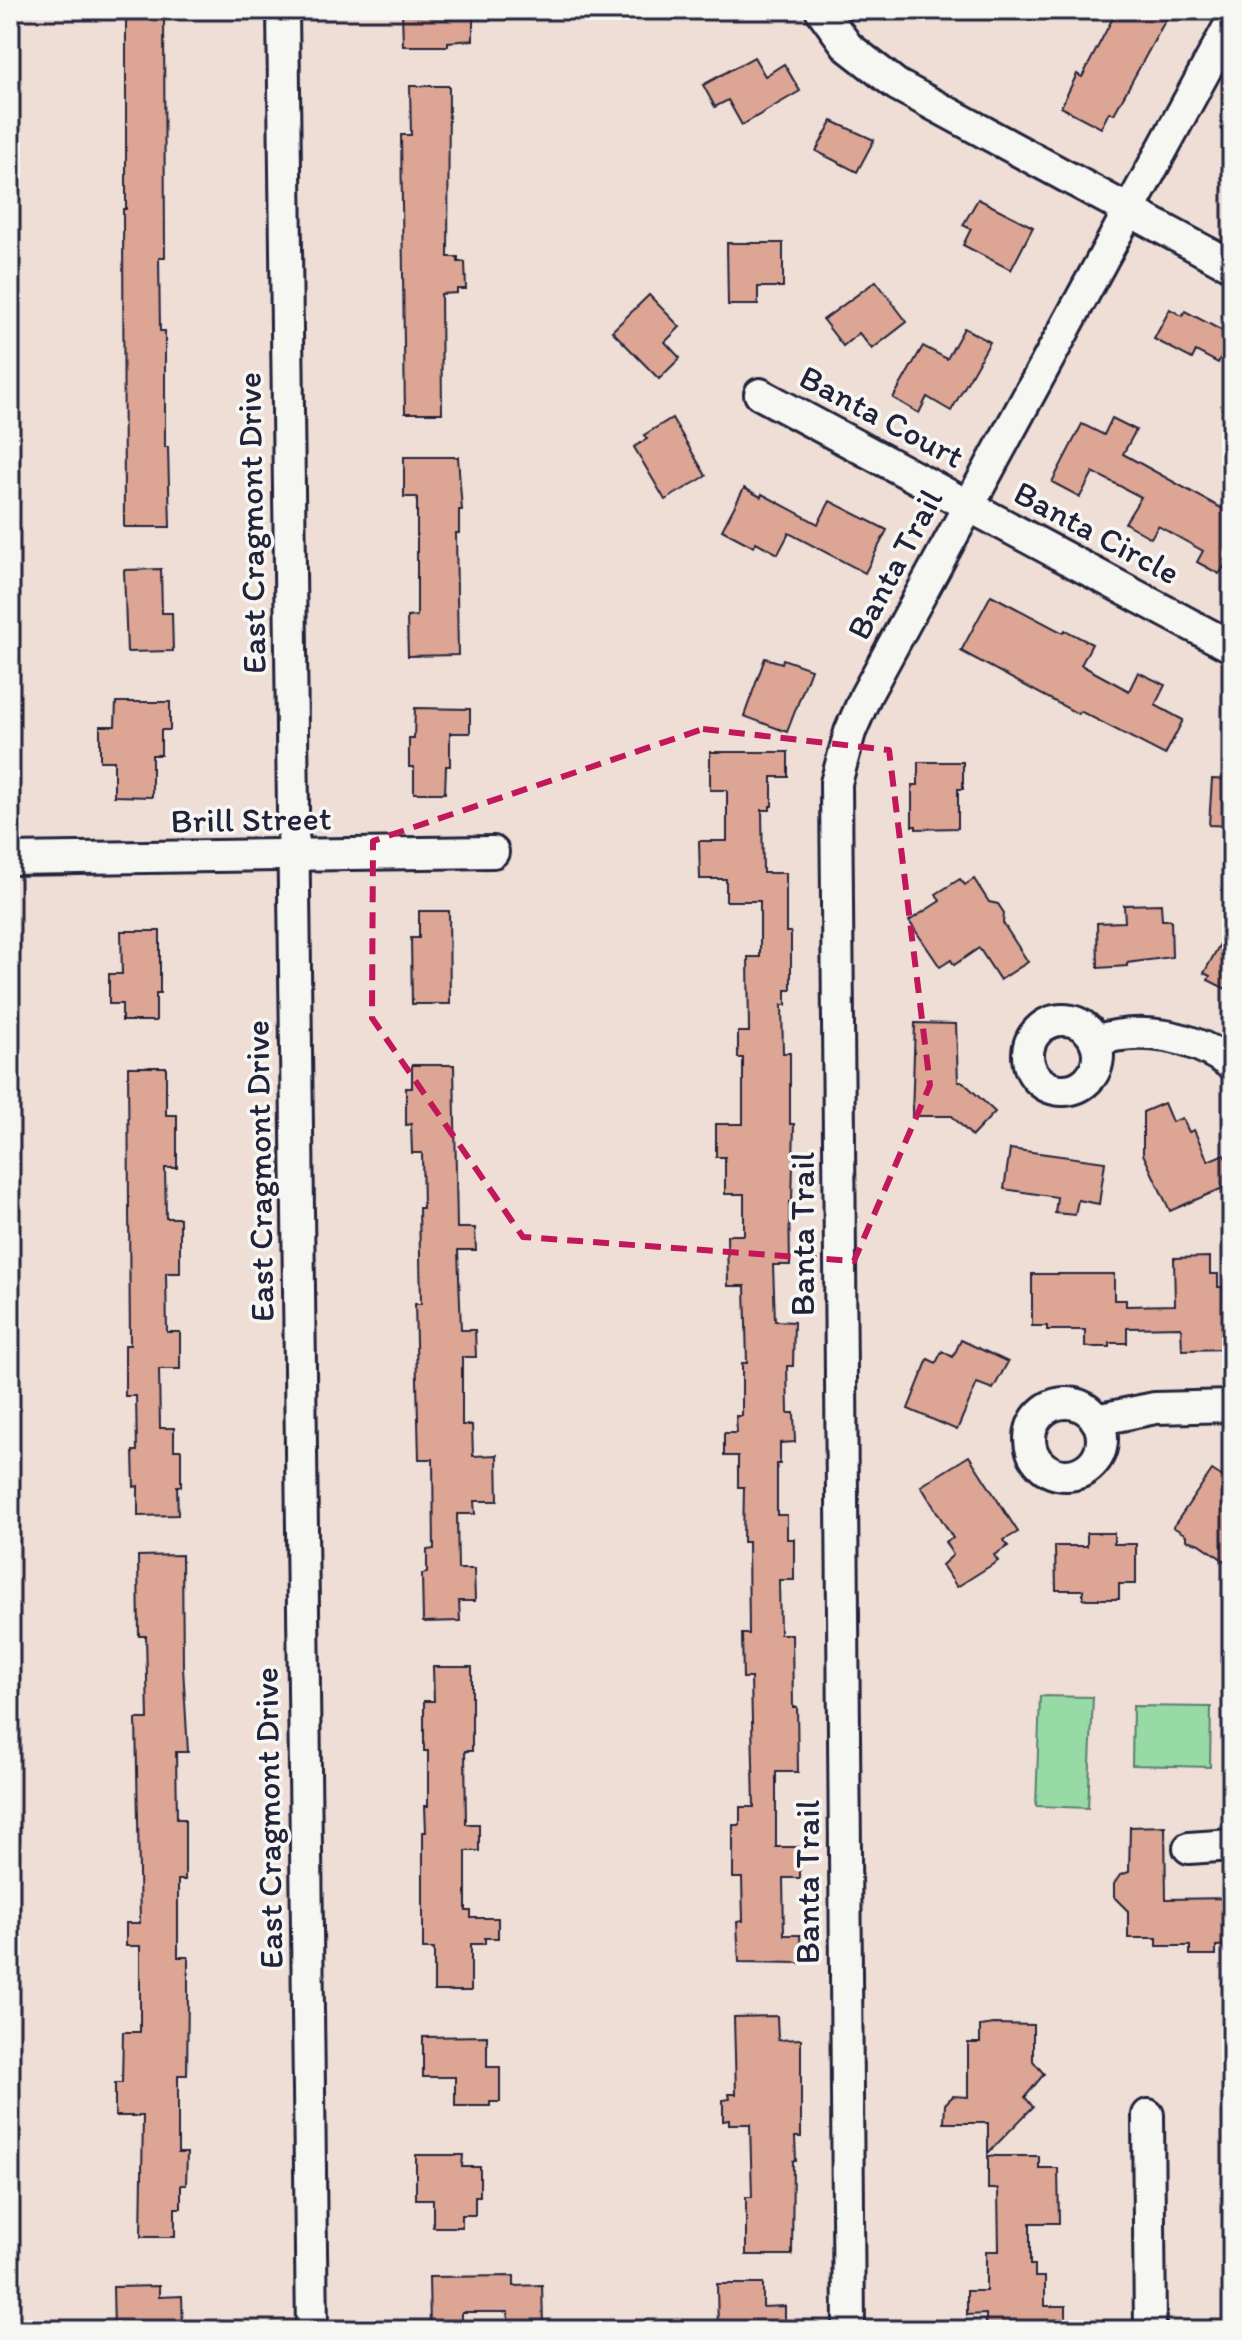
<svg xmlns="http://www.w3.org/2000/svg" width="1242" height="2340" viewBox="0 0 1242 2340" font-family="Itim,sans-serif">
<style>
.green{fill:#97daa6;stroke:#5c7e70;stroke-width:2}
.building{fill:#dda694;stroke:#22223b;stroke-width:2}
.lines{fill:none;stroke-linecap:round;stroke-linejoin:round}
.minor-casing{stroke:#22223b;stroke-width:36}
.minor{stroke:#f6f6f2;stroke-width:30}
.marked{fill:none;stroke:#c2185b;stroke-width:6;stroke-dasharray:16 10;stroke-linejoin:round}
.labels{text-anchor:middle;stroke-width:7;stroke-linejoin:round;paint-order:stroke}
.street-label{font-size:34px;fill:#22223b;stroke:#f6f6f2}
</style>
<rect width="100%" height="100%" fill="#eeded6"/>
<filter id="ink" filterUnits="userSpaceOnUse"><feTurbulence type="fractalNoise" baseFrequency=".0125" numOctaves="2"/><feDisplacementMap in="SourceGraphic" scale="16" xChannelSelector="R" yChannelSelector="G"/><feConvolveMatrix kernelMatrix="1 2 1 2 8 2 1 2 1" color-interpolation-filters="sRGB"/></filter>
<g filter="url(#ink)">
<g class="green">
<polygon points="1040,1696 1093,1697 1088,1808 1036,1806"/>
<polygon points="1133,1706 1211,1707 1210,1767 1132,1765"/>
</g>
<g class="building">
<polygon points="126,10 164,10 165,258 159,258 160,331 165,331 165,447 168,447 170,527 124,527 123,209 126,209"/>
<polygon points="402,10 473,13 473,40 448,42 448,46 403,46"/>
<polygon points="1117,10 1171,10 1114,114 1109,112 1101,128 1061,107 1077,74 1082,77"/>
<polygon points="754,57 765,76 784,64 800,91 742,125 728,100 715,107 703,85"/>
<polygon points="410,86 449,86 448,257 458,257 458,262 465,262 466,289 457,289 457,293 441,294 442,413 405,413 401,135 411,135"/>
<polygon points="832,121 874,140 857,172 816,151"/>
<polygon points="978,199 1033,227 1011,270 963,245 971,229 963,225"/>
<polygon points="727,243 783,243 783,287 758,287 758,305 728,305"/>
<polygon points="876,281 907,322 872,349 859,333 843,346 823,320"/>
<polygon points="649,295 680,327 665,342 680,358 659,379 612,331"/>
<polygon points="1170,309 1182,316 1185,311 1232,336 1218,363 1196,351 1192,359 1154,339"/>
<polygon points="964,328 990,342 951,411 927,397 919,413 893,398 923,346 947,359"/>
<polygon points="672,418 706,476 665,500 634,447 647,439 644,435"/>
<polygon points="1112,418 1136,430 1123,454 1232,514 1232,556 1219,574 1197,562 1203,551 1158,526 1151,538 1125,523 1141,497 1093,472 1080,497 1052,482 1082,424 1104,435"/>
<polygon points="404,457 458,457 462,510 459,510 459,533 456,533 458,655 408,656 407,617 417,616 417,497 404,497"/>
<polygon points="744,488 761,497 762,494 818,524 830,501 887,530 865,573 789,533 778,554 756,542 754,547 722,530"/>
<polygon points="161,569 162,613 172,613 173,651 127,652 124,570"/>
<polygon points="991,595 1063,633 1065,630 1092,644 1081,665 1129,691 1138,672 1165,685 1155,705 1183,720 1165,755 1080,711 1078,714 961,651"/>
<polygon points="765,658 782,663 783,659 811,669 787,732 744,716"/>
<polygon points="116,702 170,702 170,730 161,730 161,755 152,755 152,797 114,796 114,761 100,761 100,726 115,726"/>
<polygon points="415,708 470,709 470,733 450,733 450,766 446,766 445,793 414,793 414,767 409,767 409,738 414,738"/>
<polygon points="710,752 788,752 788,777 772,777 772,806 770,806 770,810 762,810 763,873 786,873 786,932 791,932 791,990 786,990 786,1005 782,1005 783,1053 790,1053 790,1124 794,1124 792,1202 789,1202 790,1265 773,1265 775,1321 794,1322 793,1366 787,1366 788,1413 794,1413 795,1442 780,1443 780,1464 777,1464 777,1515 787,1515 787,1539 794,1539 794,1580 779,1580 780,1634 792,1634 793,1707 797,1707 798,1772 776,1772 776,1847 800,1847 800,1878 783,1878 784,1935 800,1935 801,1963 739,1962 737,1922 743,1921 742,1878 733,1878 733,1825 740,1825 740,1807 754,1807 751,1678 743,1678 742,1634 749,1634 748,1542 743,1542 744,1487 738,1487 738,1456 724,1456 724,1433 737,1433 736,1416 742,1416 742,1363 747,1363 745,1286 728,1286 727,1235 744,1235 744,1194 725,1194 725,1157 716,1157 716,1124 743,1124 743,1058 738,1058 738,1032 749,1032 748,957 760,957 760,901 726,901 726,879 700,879 699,841 727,841 727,790 710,790"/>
<polygon points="918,762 963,762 963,789 958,789 958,828 916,829 916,826 912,826 912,785 918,785"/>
<polygon points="1212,779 1232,780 1232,826 1209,825"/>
<polygon points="960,879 965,885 974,879 989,902 998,904 1004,913 1003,923 1028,962 1000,980 979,948 954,965 951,960 940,967 909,921 940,901 936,894"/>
<polygon points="1161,904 1162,920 1171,920 1172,957 1127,963 1127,966 1098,968 1097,923 1125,922 1124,905"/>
<polygon points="419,911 449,911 450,1004 412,1004 411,938 419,938"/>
<polygon points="1232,922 1232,992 1208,980 1210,976 1204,973"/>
<polygon points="121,931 160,931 160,993 156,993 156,1021 122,1021 122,1004 109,1004 109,974 122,974"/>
<polygon points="915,1023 956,1024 958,1082 963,1082 995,1112 972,1136 952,1116 912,1116"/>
<polygon points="412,1065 454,1065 457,1228 475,1228 476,1250 458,1250 461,1330 475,1330 476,1357 462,1357 462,1425 472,1425 473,1456 497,1455 498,1501 474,1501 475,1514 457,1514 458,1569 474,1569 475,1601 459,1601 460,1621 423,1622 422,1574 427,1573 427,1550 434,1549 433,1459 419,1459 415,1304 421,1304 419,1208 423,1208 422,1153 412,1153 411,1124 406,1125 406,1088 412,1088"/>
<polygon points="128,1067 166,1067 166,1115 177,1115 177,1168 165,1168 166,1218 180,1218 180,1273 166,1273 167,1332 180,1332 180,1369 159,1369 160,1428 174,1428 174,1450 181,1450 181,1486 177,1486 178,1515 138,1516 138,1486 134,1487 133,1451 137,1451 136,1396 125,1396 125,1345 130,1345"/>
<polygon points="1164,1103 1172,1122 1182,1118 1189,1132 1194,1130 1208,1161 1224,1154 1232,1172 1232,1184 1170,1211 1143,1154 1143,1112"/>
<polygon points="1010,1149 1105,1162 1099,1204 1078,1200 1075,1215 1055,1213 1057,1197 1004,1189"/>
<polygon points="1210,1257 1210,1274 1218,1274 1218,1287 1223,1287 1224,1317 1232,1317 1232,1349 1182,1350 1181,1327 1127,1328 1127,1343 1110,1343 1110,1347 1085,1347 1085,1330 1047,1330 1047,1326 1032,1326 1032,1274 1114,1274 1114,1300 1126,1300 1126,1306 1175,1305 1174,1258"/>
<polygon points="961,1340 1008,1362 993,1389 977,1383 957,1430 908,1409 928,1359 936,1363 942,1351 953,1357"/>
<polygon points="969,1456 1018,1532 1004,1540 1008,1546 994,1555 998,1561 957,1587 942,1565 953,1555 945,1542 953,1538 921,1486"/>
<polygon points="1212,1470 1232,1483 1232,1566 1200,1544 1186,1540 1186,1535 1173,1527"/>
<polygon points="1087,1533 1114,1533 1114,1544 1136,1544 1136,1584 1119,1584 1119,1599 1083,1599 1083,1590 1056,1590 1055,1546 1087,1546"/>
<polygon points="182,1555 183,1667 188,1752 176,1752 177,1819 185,1819 185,1880 178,1880 178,1957 188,1957 188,1993 187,2075 178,2075 178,2153 187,2153 186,2185 181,2185 181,2208 175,2208 175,2237 141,2237 143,2116 115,2116 115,2083 122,2083 123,2032 140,2032 140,1946 126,1946 126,1923 140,1923 136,1719 148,1719 146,1636 139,1636 138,1556"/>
<polygon points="433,1667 472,1667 472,1751 465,1751 466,1824 479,1824 479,1851 466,1851 466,1911 471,1911 471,1918 498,1918 498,1938 485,1938 485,1944 471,1944 471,1991 434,1991 434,1949 423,1949 423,1832 426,1832 425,1806 428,1806 428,1751 424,1751 424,1701 434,1701"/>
<polygon points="1165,1826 1166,1899 1232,1898 1232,1945 1216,1946 1216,1955 1190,1955 1190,1946 1157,1946 1157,1938 1128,1938 1128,1911 1114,1897 1114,1884 1120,1875 1129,1872 1130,1827"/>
<polygon points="777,2016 778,2040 801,2039 801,2137 795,2137 796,2161 793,2161 792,2255 746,2255 746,2197 752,2197 750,2124 729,2124 729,2120 723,2121 723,2100 730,2099 729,2094 736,2094 734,2017"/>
<polygon points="994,2024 1033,2025 1033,2061 1044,2074 1025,2097 1033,2107 988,2153 988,2123 944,2123 945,2104 953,2096 968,2097 968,2043 980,2043 980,2026"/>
<polygon points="487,2036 487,2067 500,2067 500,2102 490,2102 490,2106 455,2106 455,2077 423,2077 423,2037"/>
<polygon points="416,2155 463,2155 462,2167 480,2167 480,2196 475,2196 475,2215 462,2215 462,2227 433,2227 433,2199 416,2199"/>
<polygon points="988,2156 1039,2156 1039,2168 1058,2168 1059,2223 1030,2223 1030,2265 1035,2265 1035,2277 1045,2277 1045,2306 1066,2306 1066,2330 1018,2330 1018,2325 986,2326 986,2314 967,2315 967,2291 986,2291 986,2251 999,2251 998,2189 988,2189"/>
<polygon points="514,2276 514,2286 542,2285 543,2323 508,2324 508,2312 462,2312 462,2326 430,2327 429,2277"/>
<polygon points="717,2284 763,2284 763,2307 785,2306 785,2330 718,2330"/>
<polygon points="159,2286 159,2297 182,2296 183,2330 114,2330 113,2287"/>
</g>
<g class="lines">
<g class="minor-casing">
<g id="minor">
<polyline points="283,10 312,2330"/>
<polyline points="821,10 848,47 897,85 1232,266"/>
<polyline points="760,394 1232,647"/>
<polyline points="10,859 493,852"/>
<circle cx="1063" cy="1055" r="35"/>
<path d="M1095,1041C1142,1026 1193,1035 1232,1065"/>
<circle cx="1066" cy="1439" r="36"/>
<polyline points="1096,1420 1155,1408 1232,1406"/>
<polyline points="1189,1848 1232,1845"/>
<polyline points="1148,2115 1150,2330"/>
<polyline points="849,2330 836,783 850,732 866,695 1232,21"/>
</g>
</g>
<use href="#minor" class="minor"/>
</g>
</g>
<path class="marked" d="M703,729L889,750L930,1085L854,1261L523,1237L372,1018L373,841Z"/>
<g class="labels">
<g class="street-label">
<text transform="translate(882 416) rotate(28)" y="12">Banta Court</text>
<text transform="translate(251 523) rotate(-91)" y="12">East Cragmont Drive</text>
<text transform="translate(1097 532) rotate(28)" y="12">Banta Circle</text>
<text transform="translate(894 564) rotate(-62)" y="12">Banta Trail</text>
<text transform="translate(251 819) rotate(-1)" y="12">Brill Street</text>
<text transform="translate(259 1171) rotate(-91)" y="12">East Cragmont Drive</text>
<text transform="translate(802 1234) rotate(-90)" y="12">Banta Trail</text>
<text transform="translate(268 1818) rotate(-91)" y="12">East Cragmont Drive</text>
<text transform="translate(807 1882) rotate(-90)" y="12">Banta Trail</text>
</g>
</g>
<rect width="1242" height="2340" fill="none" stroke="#f6f6f2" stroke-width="40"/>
<rect x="20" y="20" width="1202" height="2300" fill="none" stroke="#22223b" stroke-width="3" filter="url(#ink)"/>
</svg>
